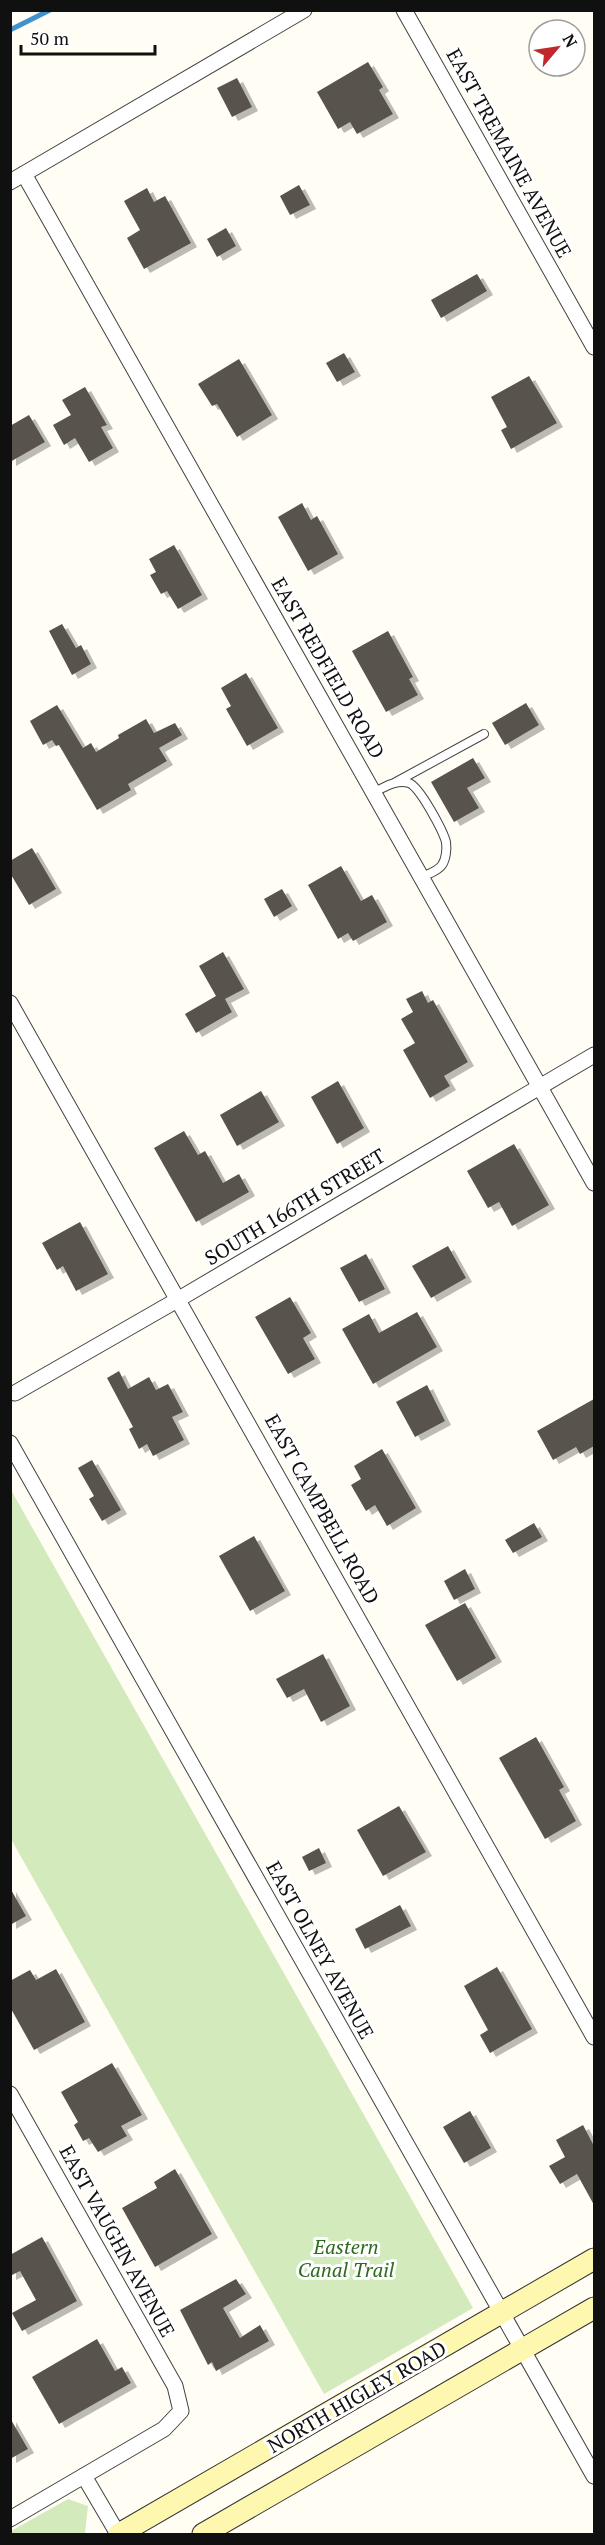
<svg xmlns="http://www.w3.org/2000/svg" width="605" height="2545" viewBox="0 0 605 2545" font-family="'PT Serif',serif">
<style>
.green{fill:#d3eabc}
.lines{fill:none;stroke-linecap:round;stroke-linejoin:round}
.stream{stroke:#3f92cd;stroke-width:5}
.building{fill:#59524c;filter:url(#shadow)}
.service-casing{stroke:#434343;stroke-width:10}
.minor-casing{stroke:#434343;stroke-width:17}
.secondary-casing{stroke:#323232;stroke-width:23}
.service{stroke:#fff;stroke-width:8}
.minor{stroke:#fff;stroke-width:15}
.secondary{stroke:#fef7af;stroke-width:21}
.labels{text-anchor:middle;stroke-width:6;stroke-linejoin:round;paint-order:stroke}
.street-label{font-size:20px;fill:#101010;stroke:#fff}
.park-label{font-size:20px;font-style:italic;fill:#2d691f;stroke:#fff}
</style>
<defs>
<filter id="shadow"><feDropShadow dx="6" dy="4" stdDeviation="0" flood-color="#0004"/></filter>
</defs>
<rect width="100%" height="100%" fill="#fffdf4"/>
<g class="green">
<polygon points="11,1490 473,2308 324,2394 11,1839"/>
<polygon points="68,2499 88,2506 85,2533 11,2534 11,2531"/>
</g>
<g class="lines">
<polyline class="stream" points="10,30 50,10"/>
</g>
<g class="building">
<polygon points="368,62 383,87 379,90 393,114 357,134 350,122 338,129 317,92"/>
<polygon points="237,78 252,107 232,117 217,88"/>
<polygon points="299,185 310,205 290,215 280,196"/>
<polygon points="147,188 154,202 165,196 191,243 144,269 127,238 140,230 124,201"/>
<polygon points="226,228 236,246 217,257 207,239"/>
<polygon points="477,274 487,291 441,318 431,300"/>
<polygon points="344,353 355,372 337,382 326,363"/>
<polygon points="239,359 272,415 237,437 217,404 212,406 198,384"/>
<polygon points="529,376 557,423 511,449 501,430 507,427 491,397"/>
<polygon points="85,387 107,425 101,427 113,448 89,462 75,438 64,445 53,425 71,415 62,400"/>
<polygon points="29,415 45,442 10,462 10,426"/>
<polygon points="302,503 311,520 317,516 338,554 308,571 278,517"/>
<polygon points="174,545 202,595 178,609 167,591 161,594 150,575 156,572 149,559"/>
<polygon points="62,624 76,648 81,645 91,664 72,675 49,631"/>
<polygon points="388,631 413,677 409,679 418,695 386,712 352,651"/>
<polygon points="246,673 278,728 247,746 226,709 231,706 221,688"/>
<polygon points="526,703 539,725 505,745 492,723"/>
<polygon points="57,705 83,748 91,743 96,752 119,738 118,735 146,719 154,733 175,723 182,735 159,748 167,761 128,784 131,790 97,810 59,745 56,746 52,740 43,745 30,721"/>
<polygon points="473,758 485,778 467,788 479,808 454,822 431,782"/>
<polygon points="32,848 56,889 29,905 10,873 10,861"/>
<polygon points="341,866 361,901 372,895 387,922 353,941 348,933 338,939 308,885"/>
<polygon points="282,889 292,906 274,917 264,899"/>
<polygon points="223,952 244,989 225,999 232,1012 196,1033 185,1014 216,996 199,966"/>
<polygon points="422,991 428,1003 433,1000 468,1062 444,1076 450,1086 430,1098 403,1050 415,1043 401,1019 413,1012 406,999"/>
<polygon points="338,1081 364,1128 337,1144 311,1097"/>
<polygon points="261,1091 279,1122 237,1146 220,1115"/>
<polygon points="184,1131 198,1155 205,1151 223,1183 239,1174 249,1192 196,1222 154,1148"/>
<polygon points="514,1144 549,1205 512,1226 499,1202 488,1208 467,1171"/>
<polygon points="80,1222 108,1274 76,1291 63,1266 57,1270 42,1243"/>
<polygon points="448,1246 466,1278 431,1298 412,1266"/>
<polygon points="366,1254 385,1289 359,1302 340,1268"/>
<polygon points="290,1297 311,1333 303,1338 315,1359 288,1374 255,1317"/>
<polygon points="417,1312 437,1347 373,1384 342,1329 369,1314 379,1333"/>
<polygon points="119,1371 128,1389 149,1377 156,1390 168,1384 183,1412 172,1417 184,1440 153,1456 147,1444 139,1449 129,1429 133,1427 107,1378"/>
<polygon points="427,1385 445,1421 415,1437 396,1402"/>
<polygon points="594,1399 594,1446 580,1454 576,1447 553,1460 537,1431"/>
<polygon points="382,1449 416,1508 387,1526 375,1505 366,1511 351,1485 361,1479 354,1466"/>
<polygon points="92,1460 121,1510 102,1521 89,1499 94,1496 78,1468"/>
<polygon points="534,1523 542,1537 513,1553 505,1540"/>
<polygon points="254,1536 285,1591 250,1611 219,1556"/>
<polygon points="465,1569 475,1589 454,1600 444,1581"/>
<polygon points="465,1603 496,1658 457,1681 425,1625"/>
<polygon points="323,1654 350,1706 321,1722 304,1689 287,1698 276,1679"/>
<polygon points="536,1737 564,1787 559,1790 576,1821 545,1839 499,1758"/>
<polygon points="399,1806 426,1852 383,1876 357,1830"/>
<polygon points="319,1848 326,1863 309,1871 302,1857"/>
<polygon points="10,1888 26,1916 10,1925"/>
<polygon points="400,1905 411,1926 365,1949 355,1929"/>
<polygon points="497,1967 532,2029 490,2053 480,2035 488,2030 464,1986"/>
<polygon points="56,1969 85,2022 34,2050 10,2007 10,1981 30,1970 36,1980"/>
<polygon points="112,2063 142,2115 121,2126 127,2136 98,2152 89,2138 83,2141 74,2125 78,2122 61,2092"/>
<polygon points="470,2111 491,2148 464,2163 443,2127"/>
<polygon points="583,2125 594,2146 594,2205 577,2174 560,2184 549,2166 565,2157 556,2140"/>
<polygon points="175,2169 212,2234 155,2267 122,2208 157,2188 154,2182"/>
<polygon points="42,2237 77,2301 22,2331 12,2313 36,2300 20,2271 10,2276 10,2255"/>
<polygon points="236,2279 246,2294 223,2308 240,2338 260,2325 269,2341 216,2371 212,2362 208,2365 180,2310"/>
<polygon points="97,2339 115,2371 122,2367 131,2383 59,2424 32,2377"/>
<polygon points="10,2418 28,2449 10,2459"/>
</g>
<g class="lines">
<g class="service-casing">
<g id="service">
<polyline points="396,782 484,734"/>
<path d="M374,792C385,787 397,779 409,783C420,787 443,831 446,842C447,849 446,859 442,865C438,871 428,874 422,877"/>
</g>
</g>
<g class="minor-casing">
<g id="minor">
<polyline points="404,10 594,347"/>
<polyline points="24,174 594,1183"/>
<polyline points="10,182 304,10"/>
<polyline points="10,1003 594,2037"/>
<polyline points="15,1393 179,1299 594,1055"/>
<polyline points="10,1443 594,2476"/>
<polyline points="10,2094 175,2386 181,2411 164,2429 10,2519"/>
<polyline points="84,2476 118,2534"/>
</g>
</g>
<g class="secondary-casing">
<g id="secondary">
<polyline points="119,2534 594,2259"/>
<polyline points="203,2534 594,2308"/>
</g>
</g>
<use href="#service" class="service"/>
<use href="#minor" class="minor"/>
<use href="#secondary" class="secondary"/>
</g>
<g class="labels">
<g class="street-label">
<text transform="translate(509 153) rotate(61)" y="7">EAST TREMAINE AVENUE</text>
<text transform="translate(328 668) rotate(60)" y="7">EAST REDFIELD ROAD</text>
<text transform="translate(295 1207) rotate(-31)" y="7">SOUTH 166TH STREET</text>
<text transform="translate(322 1509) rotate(61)" y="7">EAST CAMPBELL ROAD</text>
<text transform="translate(320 1950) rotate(61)" y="7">EAST OLNEY AVENUE</text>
<text transform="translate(117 2241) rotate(61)" y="7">EAST VAUGHN AVENUE</text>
<text transform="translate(357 2397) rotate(-30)" y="7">NORTH HIGLEY ROAD</text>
</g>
<g class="park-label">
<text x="346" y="2254">Eastern<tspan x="346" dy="23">Canal Trail</tspan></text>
</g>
</g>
<rect width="605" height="2545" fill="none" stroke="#101010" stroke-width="24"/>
<g transform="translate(557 48) rotate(61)"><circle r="28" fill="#ffffff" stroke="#9f9f9f" stroke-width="1.5"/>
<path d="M0-4.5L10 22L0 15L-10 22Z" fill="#c1272b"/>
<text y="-9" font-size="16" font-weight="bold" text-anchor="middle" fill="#101010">N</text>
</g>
<path d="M21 45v9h134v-9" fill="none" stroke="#101010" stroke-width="3"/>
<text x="30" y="45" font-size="18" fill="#101010" stroke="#ffffff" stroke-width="4.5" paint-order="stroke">50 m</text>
</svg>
